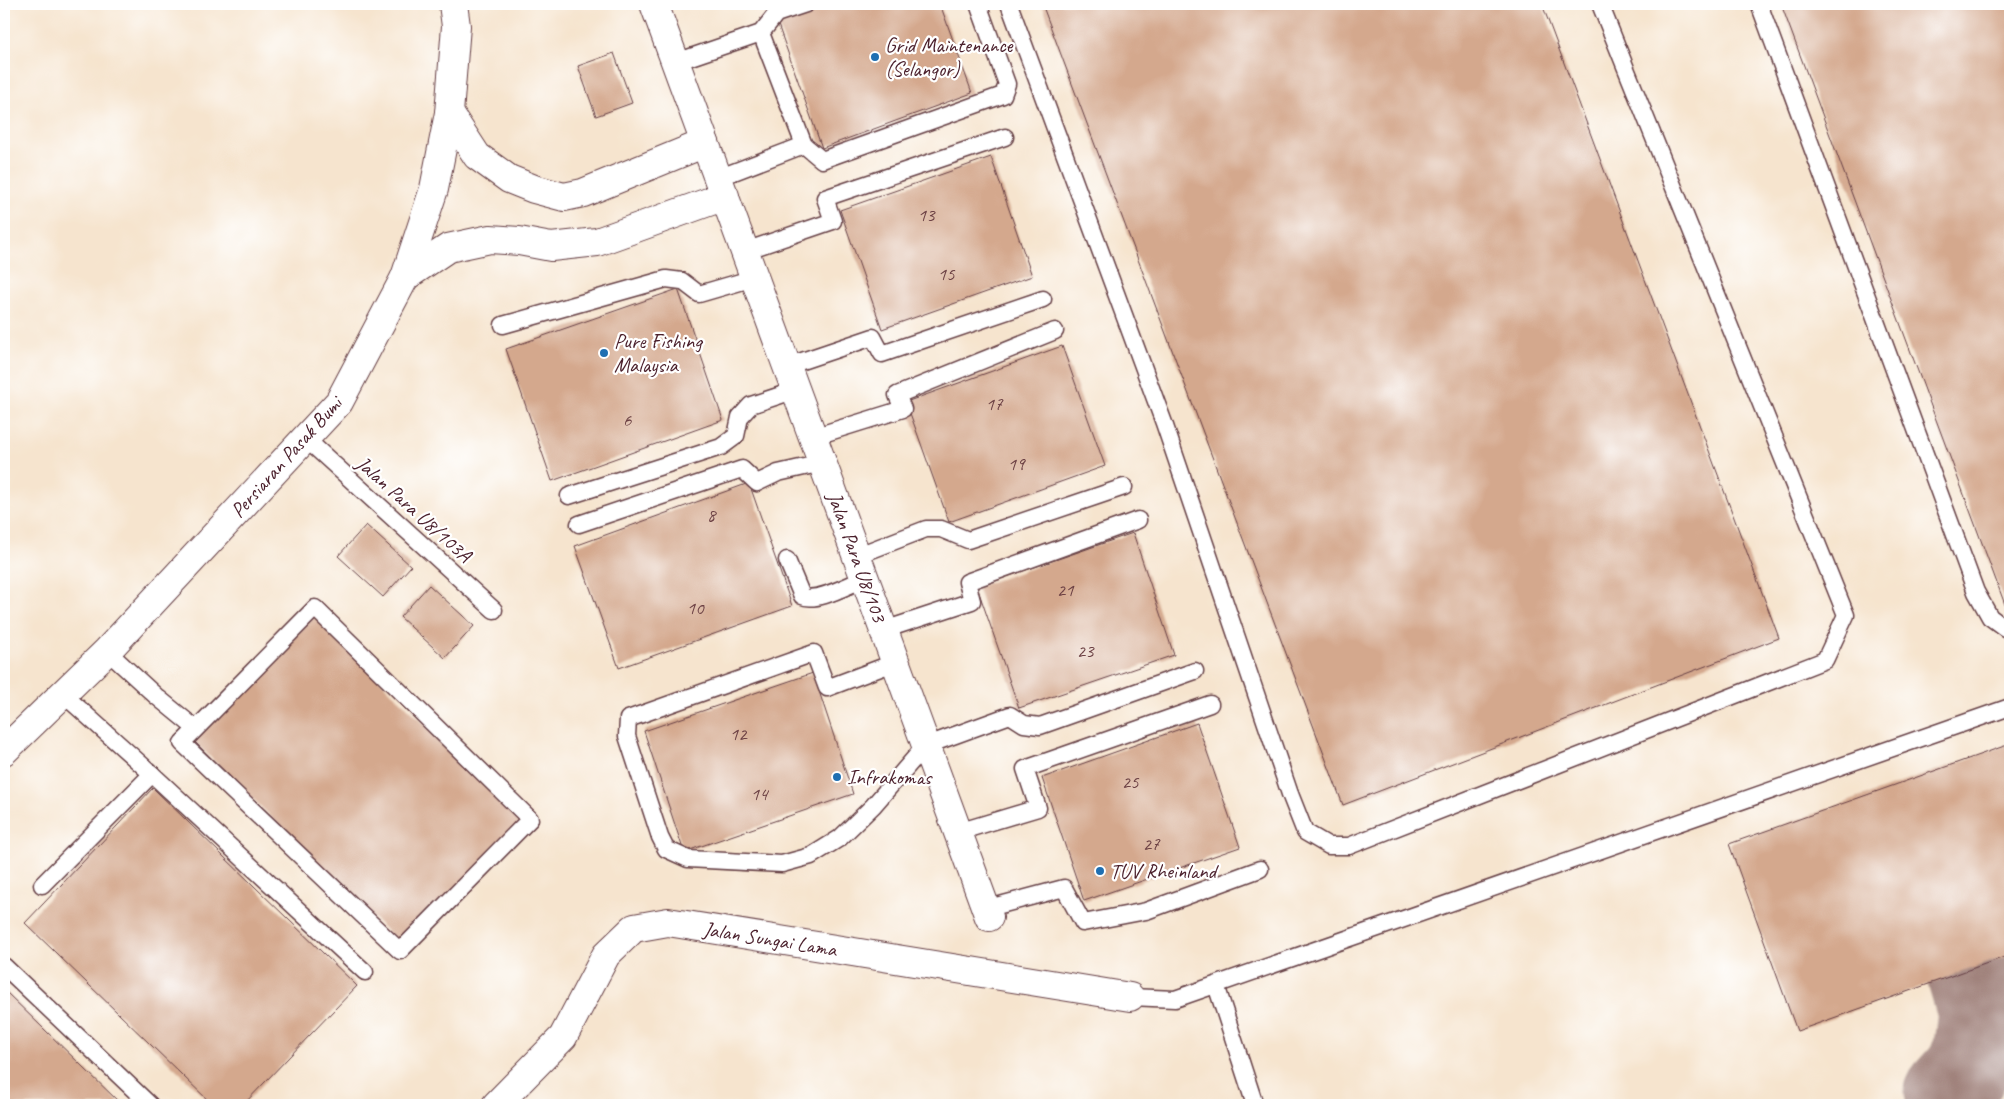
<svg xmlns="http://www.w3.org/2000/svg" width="2014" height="1109" viewBox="0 0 2014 1109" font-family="Caveat,sans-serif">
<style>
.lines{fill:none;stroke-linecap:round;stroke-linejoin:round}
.taxiway{stroke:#a0827c;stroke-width:85}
.building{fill:#d4a88d}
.service-casing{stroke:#643d43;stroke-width:19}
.minor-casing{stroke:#643d43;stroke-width:30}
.service{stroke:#fff;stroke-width:16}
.minor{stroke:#fff;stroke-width:28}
.poi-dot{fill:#1f6fb2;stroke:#fff;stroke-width:2}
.labels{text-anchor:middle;stroke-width:4.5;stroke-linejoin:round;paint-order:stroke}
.number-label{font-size:19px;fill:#6c4144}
.poi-label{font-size:21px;fill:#4a1f2b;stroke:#fff;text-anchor:start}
.street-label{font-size:21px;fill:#4a1f2b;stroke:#fff}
</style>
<rect width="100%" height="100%" fill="#fff"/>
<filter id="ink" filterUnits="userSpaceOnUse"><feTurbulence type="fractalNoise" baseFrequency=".02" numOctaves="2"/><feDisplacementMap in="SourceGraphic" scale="10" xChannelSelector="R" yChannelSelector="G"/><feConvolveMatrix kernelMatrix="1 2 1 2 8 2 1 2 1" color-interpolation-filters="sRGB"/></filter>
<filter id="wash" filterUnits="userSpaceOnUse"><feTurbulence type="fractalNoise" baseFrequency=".0096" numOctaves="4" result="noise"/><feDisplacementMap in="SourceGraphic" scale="20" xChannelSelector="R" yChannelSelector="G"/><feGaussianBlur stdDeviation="1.12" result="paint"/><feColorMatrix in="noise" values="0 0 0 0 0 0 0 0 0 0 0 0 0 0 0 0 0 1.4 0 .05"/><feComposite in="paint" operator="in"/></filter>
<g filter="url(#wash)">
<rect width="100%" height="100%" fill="#f6e4ce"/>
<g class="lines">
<polyline class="taxiway" points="1947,1092 1965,1072 1975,1054 1980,1013 1970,979"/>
</g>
<g id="blocks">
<g class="building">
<polygon points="825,4 940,4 972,93 822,148 777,22"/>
<polygon points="1042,4 1542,4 1779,638 1343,805"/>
<polygon points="1781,4 2010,4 2010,618"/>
<polygon points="614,53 632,103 596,116 578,66"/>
<polygon points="991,157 1032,276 882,329 840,210"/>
<polygon points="678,289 723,420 552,481 506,349"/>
<polygon points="1062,346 1105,466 949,522 906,402"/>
<polygon points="749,483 792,606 619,668 575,546"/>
<polygon points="366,525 411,566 383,597 338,556"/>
<polygon points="1133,533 1174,655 1019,708 977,587"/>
<polygon points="429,585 474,626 445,658 400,617"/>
<polygon points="315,616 522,821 401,945 193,740"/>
<polygon points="813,673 853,794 684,852 644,731"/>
<polygon points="1197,723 1240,847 1084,901 1042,778"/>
<polygon points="2010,744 2010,955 1797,1031 1729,844"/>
<polygon points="153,788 357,986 243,1105 213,1105 25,923"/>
<polygon points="4,990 122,1105 4,1105"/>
</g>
</g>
</g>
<g filter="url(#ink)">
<use href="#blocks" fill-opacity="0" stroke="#643d43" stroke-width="1"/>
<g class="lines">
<g class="service-casing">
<g id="service">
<polyline points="1009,4 1164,423 1290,794 1305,832 1329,846 1349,846 1825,660 1846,615 1600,4"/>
<polyline points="1759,4 1976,592 1990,617 2005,628 2010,626"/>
<polyline points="761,33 804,145 822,160 1003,95 1007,84 978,4"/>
<polyline points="676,62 761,33 776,14 806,4"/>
<polyline points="718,178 804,145"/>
<polyline points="745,251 833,221 825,198 1005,137"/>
<polyline points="503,325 666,279 682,281 699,294 754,278"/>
<polyline points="787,366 873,337 882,354 1043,299"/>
<polyline points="813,437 903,409 897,395 1055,331"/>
<polyline points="305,438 494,610"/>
<polyline points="569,496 721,447 736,436 740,417 751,405 796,390"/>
<polyline points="579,524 742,469 757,483 778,473 822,463"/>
<polyline points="856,556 926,529 941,529 968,540 1124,487"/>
<path d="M787,560L802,596C817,603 848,585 864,579"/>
<polygon points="315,608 530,819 400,951 182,743"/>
<polyline points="884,630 972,601 967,582 1138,520"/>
<polyline points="107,651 156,696 195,728"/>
<polyline points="896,662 827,688 814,653 628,719 627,736 660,837 666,849 688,859 782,864 811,856 840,838 873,806 925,746 1010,715 1024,724 1040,726 1195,671"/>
<polyline points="63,694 152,774 365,972"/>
<polyline points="958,832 1038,808 1025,769 1210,704"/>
<polyline points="42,885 152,774"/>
<polyline points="985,909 1064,888 1083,923 1146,911 1260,869"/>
<polyline points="4,966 150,1105"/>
<polyline points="1216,985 1255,1105"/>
<polyline points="1130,997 1175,999 2010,707"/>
</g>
</g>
<g class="minor-casing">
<g id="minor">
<polyline points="654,4 989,917"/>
<polyline points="449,113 477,156 509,179 534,189 564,197 583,193 705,143"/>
<polyline points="405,277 448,248 490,239 519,241 551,247 597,242 725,196"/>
<polyline points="4,751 107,651 339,402 405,277 434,189 449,113 456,26 453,4"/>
<polyline points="496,1105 563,1037 606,955 634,928 668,922 1130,997"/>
</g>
</g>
<use href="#service" class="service"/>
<use href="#minor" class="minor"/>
</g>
</g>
<g class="poi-dot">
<circle cx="875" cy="57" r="5"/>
<circle cx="604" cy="353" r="5"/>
<circle cx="837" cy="777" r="5"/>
<circle cx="1100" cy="871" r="5"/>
</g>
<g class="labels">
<g class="number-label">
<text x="926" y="221">13</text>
<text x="946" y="280">15</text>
<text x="994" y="410">17</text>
<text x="627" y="426">6</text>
<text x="1016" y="470">19</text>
<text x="711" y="521">8</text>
<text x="1065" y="596">21</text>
<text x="695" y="614">10</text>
<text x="1085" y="657">23</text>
<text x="738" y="740">12</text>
<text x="1130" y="788">25</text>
<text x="759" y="800">14</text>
<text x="1151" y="850">27</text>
</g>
<g class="poi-label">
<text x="885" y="52">Grid Maintenance<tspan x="885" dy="24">(Selangor)</tspan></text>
<text x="614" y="348">Pure Fishing<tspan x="614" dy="24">Malaysia</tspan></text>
<text x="847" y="784">Infrakomas</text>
<text x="1110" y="878">TUV Rheinland</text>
</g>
<g class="street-label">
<text transform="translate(286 457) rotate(-48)" y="7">Persiaran Pasak Bumi</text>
<text transform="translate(414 509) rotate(42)" y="7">Jalan Para U8/103A</text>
<text transform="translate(857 557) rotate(70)" y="7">Jalan Para U8/103</text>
<text transform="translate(770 939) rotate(9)" y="7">Jalan Sungai Lama</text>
</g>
</g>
<rect width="2014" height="1109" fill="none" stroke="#fff" stroke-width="20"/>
</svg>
